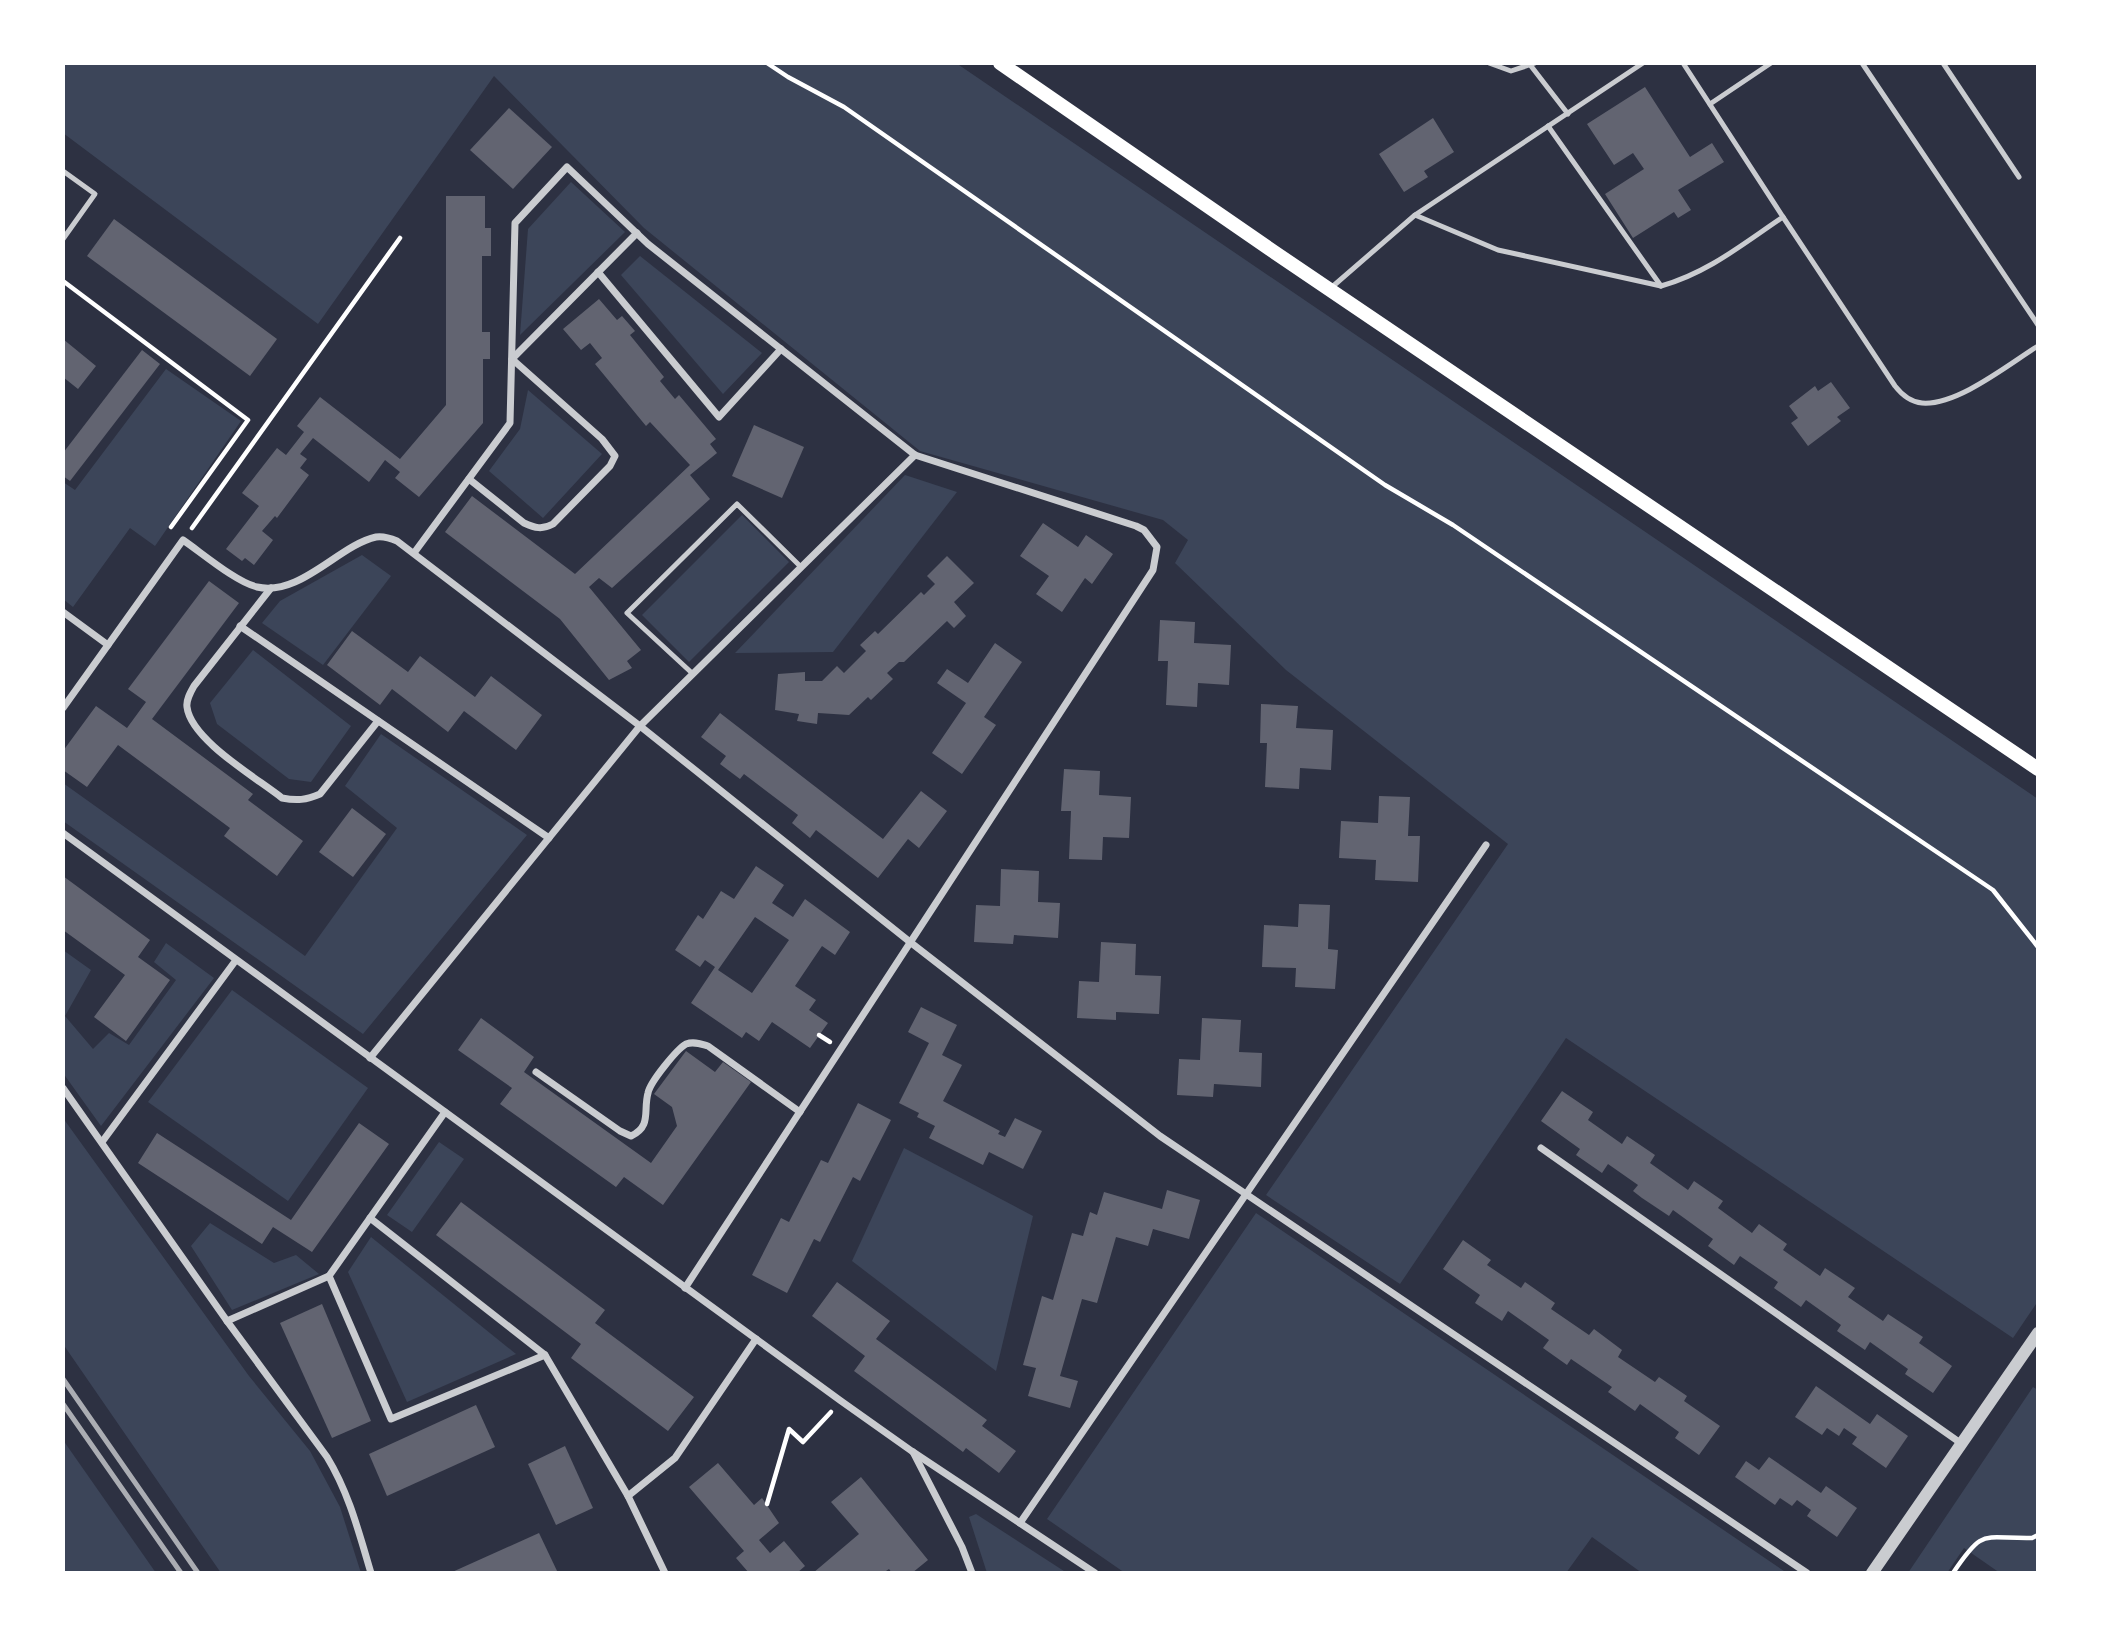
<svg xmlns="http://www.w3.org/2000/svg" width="2101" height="1636" viewBox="0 0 2101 1636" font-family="Jost,sans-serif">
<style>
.green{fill:#3c4559}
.building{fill:#626471;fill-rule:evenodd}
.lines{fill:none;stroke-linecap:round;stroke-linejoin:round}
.path{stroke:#fff;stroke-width:4.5}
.service{stroke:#caccd0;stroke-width:5}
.minor{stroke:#caccd0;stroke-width:7}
.tertiary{stroke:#caccd0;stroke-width:12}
.secondary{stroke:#fff;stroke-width:14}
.rail{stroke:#abadb3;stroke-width:5}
</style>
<rect width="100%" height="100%" fill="#2d3142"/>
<g class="green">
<polygon points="63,63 956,63 2038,799 2038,1301 2013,1338 1566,1038 1400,1284 1266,1195 1508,844 1286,670 1175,563 1188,540 1163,520 920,451 644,228 494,76 318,324 63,133"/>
<polygon points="571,182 625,232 520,335 528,229"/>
<polygon points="640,256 762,353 723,394 621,275"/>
<polygon points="166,369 241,421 155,546 130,528 73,607 63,599 63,482 75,490"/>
<polygon points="528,390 602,454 543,518 489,471 520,429"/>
<polygon points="905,475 957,492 833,652 735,653"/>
<polygon points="742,515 789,562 689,662 642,615"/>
<polygon points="362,555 391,576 323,665 262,623 280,601"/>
<polygon points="253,650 351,726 311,782 289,779 217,724 210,703"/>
<polygon points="381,734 527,835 363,1034 63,821 63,783 305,956 397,828 345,786"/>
<polygon points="166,943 214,978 101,1126 63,1073 63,950 91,970 65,1016 93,1049 109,1033 129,1045 176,980 154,962"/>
<polygon points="232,990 368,1088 288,1201 148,1102"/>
<polygon points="63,1118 249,1376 310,1451 340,1507 361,1573 221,1573 63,1344"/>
<polygon points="439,1142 464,1159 412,1232 387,1215"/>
<polygon points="904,1148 1033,1216 996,1371 852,1261"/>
<polygon points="1256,1213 1787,1573 1642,1573 1592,1537 1566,1573 1125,1573 1047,1519"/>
<polygon points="210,1223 274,1263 296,1255 319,1274 232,1310 191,1246"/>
<polygon points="371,1237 516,1354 407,1402 348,1272"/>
<polygon points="2033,1387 2038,1390 2038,1573 2000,1573 1964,1548 1947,1573 1908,1573"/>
<polygon points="63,1440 156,1573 63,1573"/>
<polygon points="976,1514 1067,1573 987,1573 969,1517"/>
</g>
<g class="building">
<polygon points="1645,87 1690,157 1712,143 1724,162 1678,190 1691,210 1678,218 1674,212 1633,238 1605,194 1644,169 1633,153 1614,165 1587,124"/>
<polygon points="509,108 552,147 513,189 470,150"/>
<polygon points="1433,118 1454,152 1424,171 1428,177 1404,192 1379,154"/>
<polygon points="446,196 485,196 485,228 491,228 491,256 482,256 482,332 490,332 490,359 483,359 483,423 419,497 395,478 400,472 385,460 369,482 313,438 300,454 307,459 300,468 309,475 277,518 275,516 262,531 273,540 254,565 245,558 242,561 226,549 259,506 242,493 277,448 286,455 304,432 297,426 320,397 400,459 446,405"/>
<polygon points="114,219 277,339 250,376 87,256"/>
<polygon points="599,299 617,320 622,316 635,331 630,335 664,377 660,381 675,399 679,395 716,439 710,444 717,453 690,475 710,499 612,588 599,578 589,587 641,650 627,661 632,668 609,680 560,619 445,532 472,496 575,574 690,465 650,422 646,426 595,364 602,358 590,343 581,350 563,329"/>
<polygon points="63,339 96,366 78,389 63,377"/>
<polygon points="142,350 160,364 70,481 63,476 63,453"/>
<polygon points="1831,382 1850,408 1837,417 1841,421 1808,446 1791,423 1798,418 1789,406 1815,386 1818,391"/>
<polygon points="754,425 804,447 782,498 732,476"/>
<polygon points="1043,523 1078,547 1086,535 1113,554 1092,584 1085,578 1062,612 1036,594 1049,576 1020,556"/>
<polygon points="947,556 974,583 954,602 966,616 954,628 947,621 904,662 899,662 887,673 893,679 871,700 868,697 849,715 818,713 817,724 797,721 799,714 775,710 778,674 805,672 805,681 822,681 837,666 844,673 866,651 860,645 875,631 878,634 921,592 924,595 935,584 927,576"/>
<polygon points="209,581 239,603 152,719 253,794 248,800 303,841 277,876 224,836 230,828 118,745 87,787 63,770 63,751 96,706 127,728 146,702 128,689"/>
<polygon points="1160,620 1195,622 1194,643 1231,645 1229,685 1198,683 1197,707 1166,705 1168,661 1158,661"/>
<polygon points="352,631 408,672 420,656 475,697 491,676 542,715 516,750 464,711 448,732 392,689 380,705 327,665"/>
<polygon points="995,643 1022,662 984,717 996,725 962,774 932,753 966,703 937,683 947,669 968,683"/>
<polygon points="1261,704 1298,706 1296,728 1333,730 1331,770 1300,768 1299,789 1265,787 1267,743 1260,743"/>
<polygon points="720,713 883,839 921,791 947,811 919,848 908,839 878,878 816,830 810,838 792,823 798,815 744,774 740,779 720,764 726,756 701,737"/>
<polygon points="1064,769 1100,771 1099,795 1131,797 1129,838 1103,837 1102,860 1069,859 1071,811 1061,811"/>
<polygon points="1379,796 1410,797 1408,836 1420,836 1418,882 1375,880 1376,860 1339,858 1341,821 1378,823"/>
<polygon points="352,808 386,834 353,877 319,852"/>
<path d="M756,866L784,885L772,903L793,917L805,899L850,932L835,955L822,946L795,986L816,1000L809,1010L828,1023L810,1048L772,1022L759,1041L746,1032L742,1038L691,1003L715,967L705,960L700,967L675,950L698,915L703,919L721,891L734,899ZM755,917L789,940L752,993L718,970Z"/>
<polygon points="1001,869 1039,871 1038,902 1060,903 1058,938 1014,935 1013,944 974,942 976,905 1000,906"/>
<polygon points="63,876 150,940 138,957 170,980 126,1041 94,1017 125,975 63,930"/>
<polygon points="1299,904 1330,905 1328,949 1338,950 1335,989 1295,987 1296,968 1262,967 1264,925 1298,927"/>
<polygon points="1101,942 1136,944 1135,975 1161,976 1159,1014 1116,1012 1116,1020 1077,1018 1079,981 1099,982"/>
<polygon points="921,1007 957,1025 942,1055 962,1065 943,1101 1000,1131 998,1134 1005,1137 1015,1118 1042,1131 1023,1169 989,1152 983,1165 929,1138 935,1126 917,1117 919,1113 899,1103 929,1043 908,1032"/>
<polygon points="481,1018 534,1057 524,1072 651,1163 677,1126 672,1107 654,1094 686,1051 715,1072 723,1062 751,1082 663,1205 624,1177 616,1187 500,1104 512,1088 458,1050"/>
<polygon points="1202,1018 1241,1020 1239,1052 1262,1053 1261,1087 1214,1084 1213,1097 1177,1095 1179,1059 1200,1060"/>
<polygon points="1562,1091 1593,1112 1588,1120 1622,1144 1627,1136 1655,1155 1650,1163 1688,1190 1694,1181 1723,1201 1718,1208 1752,1233 1759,1224 1787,1244 1783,1250 1820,1276 1825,1268 1855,1288 1848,1297 1883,1321 1888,1314 1923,1337 1919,1343 1952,1366 1933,1393 1905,1374 1908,1369 1870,1342 1865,1350 1837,1331 1841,1325 1806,1300 1801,1307 1774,1288 1778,1282 1740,1256 1734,1265 1723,1257 1708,1246 1713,1239 1673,1210 1669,1216 1642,1198 1633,1191 1638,1185 1608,1164 1602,1173 1576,1155 1580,1149 1541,1121"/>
<polygon points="858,1103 891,1120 860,1181 853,1177 820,1242 814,1239 787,1293 752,1275 781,1218 789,1222 821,1160 828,1163"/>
<polygon points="359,1123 389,1144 312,1252 273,1227 262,1244 138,1163 157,1133 291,1220"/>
<polygon points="1167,1190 1200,1200 1189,1239 1153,1229 1148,1246 1116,1237 1097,1303 1082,1299 1060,1376 1078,1381 1070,1408 1028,1396 1036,1368 1023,1365 1042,1296 1053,1300 1072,1233 1083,1236 1090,1212 1097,1215 1104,1192 1162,1209"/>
<polygon points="461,1202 605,1310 595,1323 694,1397 668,1431 571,1358 581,1344 436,1235"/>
<polygon points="1463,1240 1491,1260 1487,1265 1521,1288 1525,1282 1555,1303 1551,1309 1589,1335 1594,1329 1622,1350 1618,1357 1655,1382 1659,1377 1687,1396 1684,1401 1720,1426 1699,1455 1675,1438 1679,1432 1640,1404 1635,1411 1608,1392 1612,1387 1571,1359 1567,1365 1543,1348 1549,1340 1508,1311 1502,1321 1475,1303 1480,1295 1443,1269"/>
<polygon points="837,1282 890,1321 876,1339 987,1420 982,1426 1016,1451 999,1473 966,1448 963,1452 854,1371 865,1356 812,1316"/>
<polygon points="322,1304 371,1421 332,1438 280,1323"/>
<polygon points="1816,1386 1870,1424 1877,1414 1908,1436 1886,1468 1852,1444 1857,1437 1844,1428 1839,1436 1827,1428 1822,1435 1795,1417"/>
<polygon points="476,1405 495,1447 387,1496 369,1454"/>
<polygon points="565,1446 593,1508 556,1525 528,1464"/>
<polygon points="1769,1457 1821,1493 1826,1486 1857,1508 1837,1537 1807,1516 1811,1510 1797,1500 1792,1506 1780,1498 1775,1505 1735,1477 1746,1461 1759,1470"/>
<polygon points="718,1463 754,1505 762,1498 779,1523 759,1540 770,1553 784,1541 805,1566 797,1573 749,1573 736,1558 744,1551 689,1487"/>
<polygon points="861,1477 928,1560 912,1573 892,1573 889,1569 883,1573 813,1573 859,1534 831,1502"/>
<polygon points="539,1533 558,1573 450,1573"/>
</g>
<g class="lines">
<g class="path">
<polyline points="767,63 788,77 844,107 1385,485 1453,525 1993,890 2038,947"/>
<polyline points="63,281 248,420 171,527"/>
<polyline points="192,528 400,238"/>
<polyline points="819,1035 830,1042"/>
<polyline points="767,1504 789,1429 803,1442 831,1412"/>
<path d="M1953,1573C1984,1527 1982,1539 2032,1538L2038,1535"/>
</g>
<g class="service">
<polyline points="1489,63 1511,71 1535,63"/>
<polyline points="1862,63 2038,325"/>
<polyline points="1943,63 2019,177"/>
<polyline points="1531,66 1568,114"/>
<polyline points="1710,104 1771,63"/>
<polyline points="1548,126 1661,286"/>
<polyline points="63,171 95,194 63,239"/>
<path d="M1415,215L1498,250L1661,286C1708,273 1744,243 1783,217L1683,63"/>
<path d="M1783,217L1895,386C1902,395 1910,402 1922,403C1957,406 2009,364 2038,346"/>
<polyline points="1332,287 1415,215 1643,63"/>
<polyline points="693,674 627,613 737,504 801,567"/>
</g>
<g class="minor">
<polyline points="598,272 719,417 781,349"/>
<path d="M469,479L524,523C535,528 542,530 553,524L610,466L615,456L602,439L512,359L637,233"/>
<polyline points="414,553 510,423 515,223 567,167 648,244 915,455 1136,526 1144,530 1157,547 1153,570 685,1288"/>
<path d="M271,588L194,686C190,693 186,700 187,707C191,740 257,778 282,798C297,801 306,800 320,794L378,721"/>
<polyline points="63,612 108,645"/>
<polyline points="240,626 549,838"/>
<path d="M63,708L183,540C202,553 236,582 257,587C300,597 339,545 376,537C383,536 390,538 397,541L640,726L910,942L1160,1136L1807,1573"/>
<polyline points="63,833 841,1401 913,1452 1095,1573"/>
<polyline points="370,1058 640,726 915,455"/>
<path d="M536,1072L620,1131L631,1136C652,1126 643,1111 648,1093C650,1082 677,1049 686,1044C694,1041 701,1044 708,1046L800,1112"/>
<path d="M63,1088L227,1321L327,1457C349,1493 359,1533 371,1573"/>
<polyline points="102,1142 236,960"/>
<polyline points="1541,1148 1962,1444"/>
<polyline points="370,1218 545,1355 628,1496 665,1573"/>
<polyline points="329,1276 391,1419 545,1355"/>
<polyline points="227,1321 329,1276 445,1112"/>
<polyline points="913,1452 962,1547 972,1573"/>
<polyline points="628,1496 675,1458 756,1339"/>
<polyline points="1020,1523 1486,845"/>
</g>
<polyline class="tertiary" points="1872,1573 2038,1333"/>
<polyline class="secondary" points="1000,63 1277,254 2038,769"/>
<g class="rail">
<polyline points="63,1379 198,1573"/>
<polyline points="63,1404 181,1573"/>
</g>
</g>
<rect width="2101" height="1636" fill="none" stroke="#ffffff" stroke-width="130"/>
</svg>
